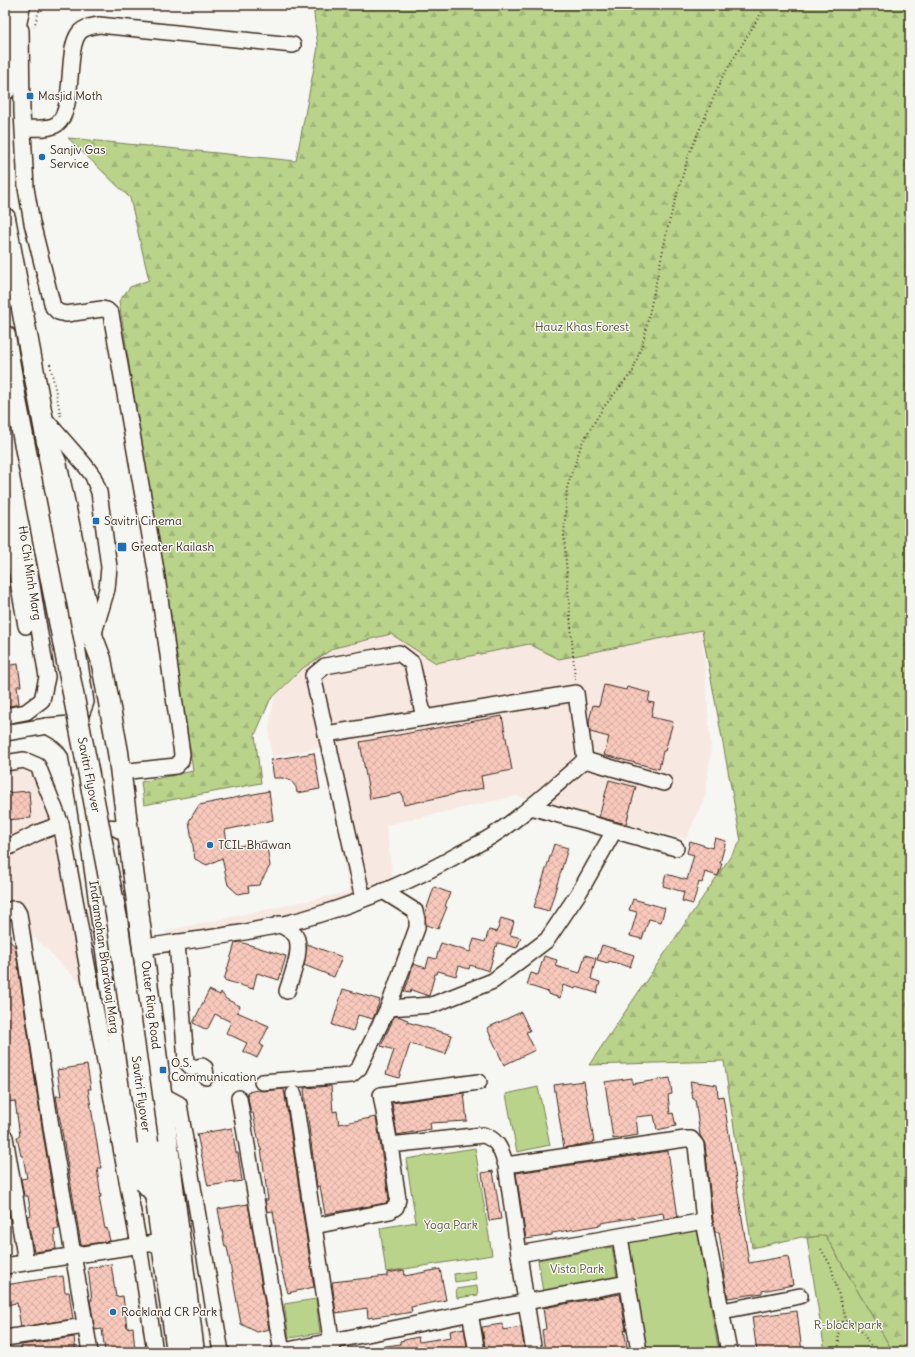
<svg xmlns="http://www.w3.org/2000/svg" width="915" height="1357" viewBox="0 0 915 1357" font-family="Delius,sans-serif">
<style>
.built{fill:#f7e8e2}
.forest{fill:url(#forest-firs);stroke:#7a7e54}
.park{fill:#b9d38b;stroke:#7a7e54}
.building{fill:url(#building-cross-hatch);stroke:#3b2a1e}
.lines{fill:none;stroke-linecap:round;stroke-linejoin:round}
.minor-casing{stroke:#3b2a1e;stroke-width:18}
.major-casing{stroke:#3b2a1e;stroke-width:23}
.path{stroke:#3b2a1e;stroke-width:2;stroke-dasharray:1 3;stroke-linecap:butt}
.minor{stroke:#f6f6f2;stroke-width:15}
.major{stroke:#f6f6f2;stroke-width:20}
.major-bridge-casing{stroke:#3b2a1e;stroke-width:23;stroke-linecap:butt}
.major-bridge{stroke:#f6f6f2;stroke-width:20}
.poi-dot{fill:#1f6fb2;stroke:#f6f6f2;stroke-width:1.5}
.labels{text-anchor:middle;stroke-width:3;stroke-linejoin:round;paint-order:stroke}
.poi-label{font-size:12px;fill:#3b2a1e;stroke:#f6f6f2;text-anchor:start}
.park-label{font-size:12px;fill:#5a5439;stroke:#f6f6f2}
.street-label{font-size:12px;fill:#3b2a1e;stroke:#f6f6f2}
</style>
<defs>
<pattern id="forest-firs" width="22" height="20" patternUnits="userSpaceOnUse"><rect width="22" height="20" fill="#b9d38b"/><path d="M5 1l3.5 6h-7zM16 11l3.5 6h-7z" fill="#a0b578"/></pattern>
<pattern id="building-cross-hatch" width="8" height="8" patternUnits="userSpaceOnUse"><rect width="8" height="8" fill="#f8c9bc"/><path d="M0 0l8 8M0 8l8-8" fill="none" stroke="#d6ada1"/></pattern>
</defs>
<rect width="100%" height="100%" fill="#f6f6f2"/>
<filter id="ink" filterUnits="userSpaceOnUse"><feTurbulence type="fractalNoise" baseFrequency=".025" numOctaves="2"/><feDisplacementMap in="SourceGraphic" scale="8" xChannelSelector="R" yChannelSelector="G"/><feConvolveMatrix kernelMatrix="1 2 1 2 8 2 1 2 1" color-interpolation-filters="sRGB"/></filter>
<g filter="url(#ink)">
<g class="built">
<polygon points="702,630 711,751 705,796 686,839 516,796 386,825 392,875 396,896 315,923 168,955 166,931 349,892 325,747 272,757 269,730 274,699 279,692 303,668 334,648 391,634 436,663 529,644 559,659"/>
<polygon points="8,753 38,776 52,800 85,988 5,907 5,754"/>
</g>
<polygon class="forest" points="313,5 910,5 910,1352 893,1352 825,1235 807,1238 802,1237 752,1248 724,1061 589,1065 741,841 702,630 559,659 529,644 436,663 391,634 334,648 303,668 270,700 255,735 261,783 144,805 141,782 193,771 119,301 130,287 149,280 130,198 68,138 296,161 318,47"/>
<g class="park">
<polygon points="538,1087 550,1145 517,1152 506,1094"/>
<polygon points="475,1148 492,1255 386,1272 380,1228 416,1222 406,1159"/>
<polygon points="697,1229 719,1352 645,1352 626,1242"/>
<polygon points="825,1235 893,1352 825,1352 807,1238"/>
<polygon points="612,1247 617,1278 543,1292 538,1260"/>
<polygon points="475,1271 476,1279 455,1282 454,1274"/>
<polygon points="477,1286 478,1295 457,1298 456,1289"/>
<polygon points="316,1299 320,1333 289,1338 284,1304"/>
</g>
<g class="building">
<polygon points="18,664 21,686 17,686 19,704 5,707 5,666"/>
<polygon points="604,685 626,690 627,687 650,693 648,702 654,703 651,717 673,722 665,751 663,751 659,769 604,755 609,737 590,732 589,721 593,705 599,706"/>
<polygon points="502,716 512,770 481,776 483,788 404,805 402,793 370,799 360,742"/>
<polygon points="314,753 320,789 297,793 296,787 291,781 283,778 274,778 271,760"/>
<polygon points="609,780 636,787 626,824 599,817"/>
<polygon points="29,791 31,818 5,820 5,793"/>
<polygon points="269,791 273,820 225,830 228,848 266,841 270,866 259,885 248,886 249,892 238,894 228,885 222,858 207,865 195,859 189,821 199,805"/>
<polygon points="715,838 726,841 720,863 722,863 718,876 705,872 702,883 699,882 693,904 682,901 684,892 663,886 666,874 687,880 694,855 687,853 690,841 712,848"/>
<polygon points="554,844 568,848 549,911 534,907"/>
<polygon points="434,887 450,893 445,906 447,907 438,929 426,925 425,914"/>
<polygon points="633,899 665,908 661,922 649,919 642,939 630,936 637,912 629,910"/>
<polygon points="501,918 514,922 510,935 521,938 517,948 498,943 497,947 496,946 489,971 470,965 469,969 459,966 456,976 438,971 437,974 435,974 429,996 411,990 410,993 404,992 409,979 413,964 426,968 429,957 436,959 441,943 470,952 474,939 485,942 489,930 497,932"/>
<polygon points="5,937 15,946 43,1134 59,1229 54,1229 56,1249 34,1252 27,1216 31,1215 28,1196 24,1196 21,1179 27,1178 23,1156 21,1156 17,1137 20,1136 15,1101 7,1102 5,1093 5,1065 10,1064 6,1035 5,1035"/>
<polygon points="240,942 286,956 279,980 257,973 253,989 224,980 235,943"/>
<polygon points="307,944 342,957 334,977 304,965"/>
<polygon points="602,945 634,955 630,967 609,961 608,963 597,960"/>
<polygon points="585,955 596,958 591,979 600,982 597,993 576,987 575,989 563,985 560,998 548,994 548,992 527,985 531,973 538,975 544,956 557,960 555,966 580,973"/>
<polygon points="343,989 380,1000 373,1019 358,1015 353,1031 332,1025"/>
<polygon points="209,990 220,995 221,992 226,999 240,1006 237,1012 269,1026 260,1044 263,1046 257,1058 243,1051 247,1043 226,1033 231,1022 215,1014 207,1030 193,1023"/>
<polygon points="521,1012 530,1031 526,1032 535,1050 504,1065 487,1028"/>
<polygon points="397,1016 408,1020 407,1022 452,1035 446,1054 410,1044 399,1078 386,1074 394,1050 381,1046 394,1017"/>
<polygon points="87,1065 91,1089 88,1089 101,1168 97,1168 101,1197 99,1197 105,1229 107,1228 110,1241 81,1245 56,1096 61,1096 57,1070"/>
<polygon points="632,1078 632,1084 670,1078 672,1094 668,1095 670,1114 673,1113 676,1126 657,1130 654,1115 636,1117 638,1135 613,1139 605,1082"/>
<polygon points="584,1081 594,1142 564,1148 554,1085"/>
<polygon points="690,1081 717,1085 718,1097 723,1096 749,1263 788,1256 793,1285 762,1291 762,1293 728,1298 723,1271 725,1270 719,1232 715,1232 713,1220 705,1144 700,1135 695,1099 693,1099"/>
<polygon points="331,1086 333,1112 337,1111 339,1124 376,1117 389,1199 386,1203 325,1214 320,1186 317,1187 307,1112 306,1112 304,1088"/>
<polygon points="284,1089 314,1287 288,1293 282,1272 273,1211 267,1212 265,1200 268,1200 261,1148 260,1148 253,1113 251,1113 247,1092 258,1090 263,1091"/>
<polygon points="464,1093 467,1121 430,1123 431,1129 397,1135 392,1103"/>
<polygon points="232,1128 236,1153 238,1153 242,1181 208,1186 197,1134"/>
<polygon points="668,1151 678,1217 664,1219 663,1213 601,1223 601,1225 552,1233 552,1235 526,1239 516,1173"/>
<polygon points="493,1171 501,1219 489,1221 482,1173"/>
<polygon points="248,1204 269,1329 257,1332 241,1324 227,1247 225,1247 218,1209"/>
<polygon points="111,1264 116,1297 123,1296 127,1328 133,1327 135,1352 105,1352 102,1329 95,1330 90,1300 92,1300 88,1268"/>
<polygon points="440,1269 446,1300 411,1307 412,1312 395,1315 395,1314 368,1318 367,1308 336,1313 332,1282 387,1276 387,1273 404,1270 405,1276"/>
<polygon points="63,1276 65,1292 69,1292 73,1319 21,1327 17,1303 5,1305 5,1285"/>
<polygon points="620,1294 626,1330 624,1330 628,1352 545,1352 542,1330 546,1329 543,1308"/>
<polygon points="797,1311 802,1352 757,1352 752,1317"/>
<polygon points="502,1324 503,1330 521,1327 525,1352 490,1352 489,1347 485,1347 482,1327"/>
<polygon points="464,1328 468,1352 381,1352 380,1347 400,1344 400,1341 418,1337 419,1342 451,1337 450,1331"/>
<polygon points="74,1337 76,1352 22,1352 21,1345"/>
</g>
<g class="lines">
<g class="minor-casing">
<g id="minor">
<polyline points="21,30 22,112 26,188 32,223 53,307 58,312 66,314 102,309 107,310 111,314 156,570 182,754 181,761 176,766 120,772"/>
<path d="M24,128C34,128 49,130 57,124C76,109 65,51 79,33C84,27 92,26 99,25L293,45"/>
<polyline points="43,417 84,464 93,476 99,492 109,567 107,589 93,636"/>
<polyline points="5,421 47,677 42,700 26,712 5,716"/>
<polyline points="5,508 26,626"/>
<polyline points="47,726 61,734 69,741 76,751 87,820 89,846 119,1063 140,1181 154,1196"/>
<polyline points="5,733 47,726 70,724 76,720 81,715 86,702 70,601 46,465 47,443"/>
<polyline points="326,734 313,676 325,666 399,653 412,663 424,718"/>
<polyline points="585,760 664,783"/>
<polyline points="5,763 24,760 38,766 61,824 139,1245 155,1352"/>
<polyline points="531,807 676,848"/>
<path d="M93,836C107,822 122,825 130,844"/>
<polyline points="5,849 37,833 61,824"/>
<polyline points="383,891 415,911 417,919 417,928 388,1008"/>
<polyline points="5,913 12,909 16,909 19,914 52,1133 90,1352"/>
<path d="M279,924C284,927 292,931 295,935C304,948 291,977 287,991"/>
<polyline points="177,942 186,1062 192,1068 202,1066 205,1068 206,1077"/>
<path d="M143,947C199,939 263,932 317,915C367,900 416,879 461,853C474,846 487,840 498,832C529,811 557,784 585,760L576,693L326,734L363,899"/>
<polyline points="262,1082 351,1075 359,1068 388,1008 432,1005 493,981 547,940 580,891 614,831"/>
<polyline points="294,1094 333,1352"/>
<polyline points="162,1095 179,1104 221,1352"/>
<polyline points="239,1098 282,1352"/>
<polyline points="5,1137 26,1262"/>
<polyline points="390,1145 381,1095 479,1082"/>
<polyline points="506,1165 685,1139 691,1139 696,1145 704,1221 729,1352"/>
<path d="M314,1226L390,1211L396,1207L398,1199L390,1145L483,1135C499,1140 501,1151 506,1165L526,1302L534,1352"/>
<polyline points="620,1237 639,1352"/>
<polyline points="519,1254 704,1221"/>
<polyline points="5,1266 161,1242"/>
<polyline points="722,1311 800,1296"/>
<polyline points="470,1313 477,1352"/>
<polyline points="5,1338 85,1326"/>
<polyline points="278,1352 526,1302 627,1283"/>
</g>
</g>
<g class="major-casing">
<g id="major">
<polyline points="5,90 8,63 20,5"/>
<polyline points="5,218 47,442 56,462 93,638 101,659 118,752 194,1352"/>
<polyline points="5,336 15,395"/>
<polyline points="148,1142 177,1352"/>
</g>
</g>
<g class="path">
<polyline points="34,27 41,5"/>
<polyline points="50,364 61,417"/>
<polyline points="575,680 564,536 567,487 582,443 603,408 633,371 644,338 669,222 689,154 723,76 766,5"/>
<polyline points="821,1249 831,1266 846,1322"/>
<polyline points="838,1321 839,1352"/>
<polyline points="838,1322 855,1322 875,1352"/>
</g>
<use href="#minor" class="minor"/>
<use href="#major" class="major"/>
<g class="major-bridge-casing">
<polyline id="major-bridge" points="15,395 117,919 148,1142"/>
</g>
<use href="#major-bridge" class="major-bridge"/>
</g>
</g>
<g class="poi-dot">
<rect x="26" y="92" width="8" height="8" rx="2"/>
<circle cx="42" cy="157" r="4"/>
<rect x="92" y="517" width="8" height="8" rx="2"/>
<rect x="117" y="542" width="10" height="10" rx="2"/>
<circle cx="210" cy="845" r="4"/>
<rect x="159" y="1066" width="8" height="8" rx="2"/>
<circle cx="113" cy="1312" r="4"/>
</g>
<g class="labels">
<g class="poi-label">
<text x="38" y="100">Masjid Moth</text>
<text x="50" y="154">Sanjiv Gas<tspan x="50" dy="14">Service</tspan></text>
<text x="104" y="525">Savitri Cinema</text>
<text x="131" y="551">Greater Kailash</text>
<text x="218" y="849">TCIL Bhawan</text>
<text x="171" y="1067">O.S.<tspan x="171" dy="14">Communication</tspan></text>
<text x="121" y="1316">Rockland CR Park</text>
</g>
<g class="park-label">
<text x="582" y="331">Hauz Khas Forest</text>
<text x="451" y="1229">Yoga Park</text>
<text x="577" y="1273">Vista Park</text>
<text x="848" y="1329">R-block park</text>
</g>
<g class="street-label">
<text transform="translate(30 573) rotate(81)" y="4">Ho Chi Minh Marg</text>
<text transform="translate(89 775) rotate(79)" y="4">Savitri Flyover</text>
<text transform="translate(104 957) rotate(82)" y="4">Indramohan Bhardwaj Marg</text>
<text transform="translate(151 1005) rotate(83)" y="4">Outer Ring Road</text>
<text transform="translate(141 1094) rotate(82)" y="4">Savitri Flyover</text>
</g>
</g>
<rect width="915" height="1357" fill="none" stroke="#f6f6f2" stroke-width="20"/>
<rect x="10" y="10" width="895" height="1337" fill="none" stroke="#3b2a1e" stroke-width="1.5" filter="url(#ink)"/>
</svg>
